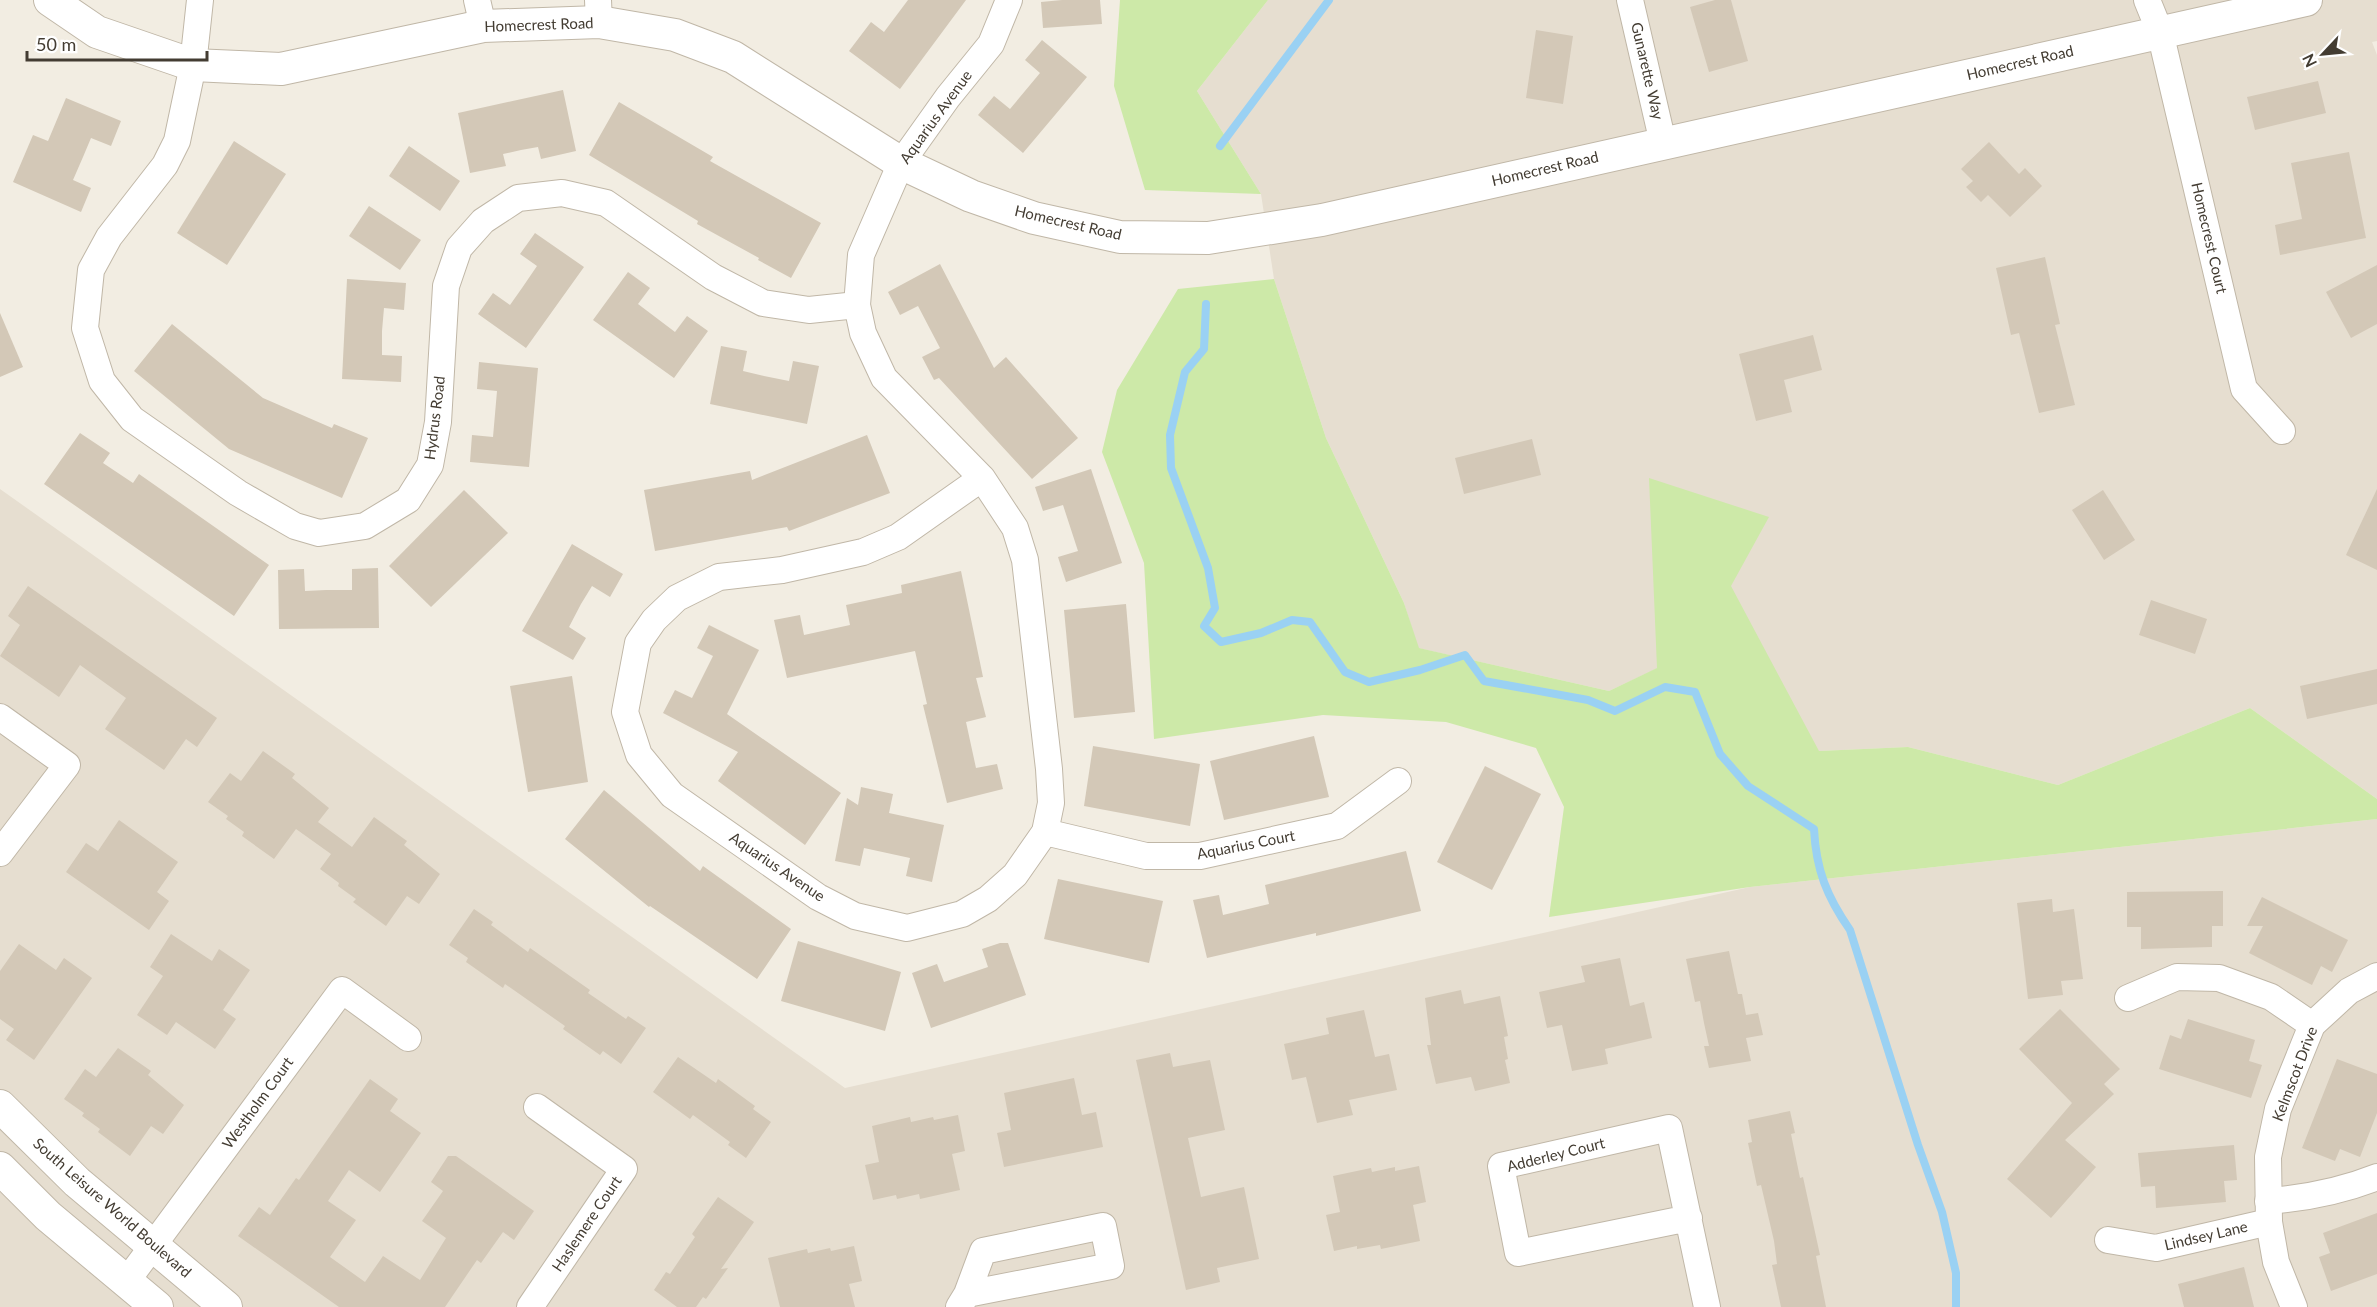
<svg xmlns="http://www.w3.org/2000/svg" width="2377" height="1307" viewBox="0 0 2377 1307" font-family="Lato,sans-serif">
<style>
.residential{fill:#e6ded0}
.green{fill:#cde9a8}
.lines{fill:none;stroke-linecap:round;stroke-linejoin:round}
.stream{stroke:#9ad1f3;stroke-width:8}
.building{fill:#d3c8b7}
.minor-casing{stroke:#c0b7a7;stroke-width:28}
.tertiary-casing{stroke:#c0b7a7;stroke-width:34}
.minor{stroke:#fff;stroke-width:26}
.tertiary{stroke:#fff;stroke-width:32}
.labels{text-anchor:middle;stroke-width:4.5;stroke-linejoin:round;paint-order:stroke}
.street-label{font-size:15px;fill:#433c32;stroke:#fff}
</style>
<rect width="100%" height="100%" fill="#f2ede2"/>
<g class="residential">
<polygon points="1268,0 2377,0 2377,41 2372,42 2377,55 2377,799 2250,708 2058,785 1908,747 1819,751 1658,668 1609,691 1418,648 1404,603 1326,438 1274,279 1261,194 1197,91"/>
<polygon points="0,489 845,1088 1750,887 2377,819 2377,1307 0,1307"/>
</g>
<g class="green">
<polygon points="1120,0 1268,0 1197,91 1261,194 1145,190 1114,86"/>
<polygon points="1274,279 1326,438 1404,603 1419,648 1609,691 1657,668 1649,478 1769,517 1731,586 1819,751 1908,747 2058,785 2250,708 2377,799 2377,819 1750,887 1549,917 1564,807 1536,748 1446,722 1323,715 1154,739 1144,563 1102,452 1117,390 1178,289"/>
</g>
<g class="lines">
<g class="stream">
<polyline points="1220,146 1329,0"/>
<path d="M1206,304L1204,349L1185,372L1170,435L1171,468L1208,568L1215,608L1204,626L1221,642L1261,633L1292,620L1310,622L1345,672L1369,682L1420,670L1465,655L1484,681L1588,700L1615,711L1665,687L1695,692L1720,754L1748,786L1814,829C1816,870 1827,897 1850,930L1918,1145L1942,1212L1956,1273V1307"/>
</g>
</g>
<g class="building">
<polygon points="908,0 966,0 900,89 849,51 871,22 884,32"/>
<polygon points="1062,0 1100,0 1102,24 1043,28 1041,2"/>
<polygon points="1715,0 1731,0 1748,61 1709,72 1690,7"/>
<polygon points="1536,30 1573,36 1563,104 1526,98"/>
<polygon points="1042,40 1087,77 1023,153 978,115 994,96 1010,109 1040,73 1025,60"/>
<polygon points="2318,81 2326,113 2255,130 2247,97"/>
<polygon points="563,90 576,151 541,159 538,147 521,150 503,154 506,166 470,173 458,113"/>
<polygon points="66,98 121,121 111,146 91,138 83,157 73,180 91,188 81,212 13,182 33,135 48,141"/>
<polygon points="619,102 713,157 710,161 821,223 791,278 758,260 759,258 697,224 698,221 589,155"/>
<polygon points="234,141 286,174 227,265 177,233"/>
<polygon points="1989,142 2019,174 2025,168 2042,186 2010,217 1988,195 1981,202 1966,187 1973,181 1961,169"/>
<polygon points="409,146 460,181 440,211 389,176"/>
<polygon points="2349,152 2366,238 2280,255 2275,225 2302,219 2291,163"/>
<polygon points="369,206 421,240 400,270 349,236"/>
<polygon points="535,233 584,267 526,348 478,314 493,293 510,305 522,288 537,266 520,254"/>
<polygon points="2045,257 2060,324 2055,325 2075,405 2039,413 2019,333 2011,335 1996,268"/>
<polygon points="940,264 994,368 1006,357 1078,438 1032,479 939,378 934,380 922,357 940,348 930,329 918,306 900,315 888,292"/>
<polygon points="2377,265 2377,324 2351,338 2326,292"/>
<polygon points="628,272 650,288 638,304 675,332 687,316 708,331 674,378 593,320"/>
<polygon points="347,279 406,283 404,310 384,308 382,331 382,355 402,356 401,382 342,379"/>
<polygon points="0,313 23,367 0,377"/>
<polygon points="172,324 263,398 332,428 334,424 368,438 342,498 229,449 134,371"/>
<polygon points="1813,335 1822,370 1784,380 1792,412 1756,421 1739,354"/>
<polygon points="721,346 747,351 743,371 764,376 789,381 793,361 819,366 807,424 710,404"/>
<polygon points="479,362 538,368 529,467 470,462 472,435 493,437 497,391 477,389"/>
<polygon points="80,433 110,453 103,463 133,483 139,474 269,565 234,616 44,484"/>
<polygon points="867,435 890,493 789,531 787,527 655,551 644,490 750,471 752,480"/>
<polygon points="1532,439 1541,475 1464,494 1455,458"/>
<polygon points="1091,469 1122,563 1066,582 1058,557 1078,551 1063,505 1043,511 1035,487"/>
<polygon points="2377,489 2377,570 2346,555"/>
<polygon points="464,490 508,533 431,607 389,566"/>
<polygon points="2103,490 2135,540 2104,560 2072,510"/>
<polygon points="572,544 623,574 610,597 592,586 581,604 569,627 586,638 573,660 522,631"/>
<polygon points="378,568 379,628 279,629 278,570 304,569 305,591 326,590 352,590 352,569"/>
<polygon points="961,571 983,677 976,678 986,717 966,722 976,768 997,764 1003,789 947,803 923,705 927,704 915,651 787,678 774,620 800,615 804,635 850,625 846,605 902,593 901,585"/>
<polygon points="28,586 217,718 197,747 186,739 164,770 105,729 126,698 80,665 59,697 0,656 20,625 8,616"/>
<polygon points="2151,600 2207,619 2195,654 2139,635"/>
<polygon points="1126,604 1135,712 1074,718 1064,610"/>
<polygon points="709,625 759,650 727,714 841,793 805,845 718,781 738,752 663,713 675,690 692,698 713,656 697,648"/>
<polygon points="2377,669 2377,704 2307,719 2300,686"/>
<polygon points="572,676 588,782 528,792 510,686"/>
<polygon points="1314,736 1329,797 1224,820 1210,761"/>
<polygon points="1093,746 1200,764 1190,826 1084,806"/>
<polygon points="263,751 295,774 292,778 329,808 318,822 352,847 374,817 407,841 404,845 440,874 419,904 407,896 386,926 353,902 356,899 338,886 339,883 320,869 331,854 296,829 274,859 242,836 244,832 226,819 228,816 208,802 230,773 241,781"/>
<polygon points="1485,766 1541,794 1492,890 1437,862"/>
<polygon points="861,787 893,794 889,813 944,825 932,882 906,876 910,858 864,848 860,866 835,861 847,798 858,805"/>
<polygon points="604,790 700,871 703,866 791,929 757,979 650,906 649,907 565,839"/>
<polygon points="119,820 178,862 157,892 169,901 149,930 66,872 86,843 98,851"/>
<polygon points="1406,851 1421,911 1316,936 1316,933 1207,958 1193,900 1219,895 1223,915 1244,910 1269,904 1265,885"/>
<polygon points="1058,879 1163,901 1149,963 1044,939"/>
<polygon points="2223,891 2223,926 2212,926 2212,947 2141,949 2141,927 2127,927 2127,892"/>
<polygon points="2262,897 2348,940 2332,972 2321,966 2312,985 2249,953 2263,926 2247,926"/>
<polygon points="2052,899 2053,912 2074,909 2083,979 2061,981 2063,995 2028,999 2017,903"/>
<polygon points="474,909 493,922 491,925 528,952 530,948 590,990 588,993 626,1019 628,1016 646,1028 621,1064 603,1051 600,1055 563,1029 565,1026 505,984 503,988 466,962 468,958 449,945"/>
<polygon points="171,934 212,961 219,949 250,970 223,1010 236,1019 215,1049 176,1022 167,1035 137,1015 163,976 150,967"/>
<polygon points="798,941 901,972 885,1031 781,1001"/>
<polygon points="1000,943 1008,943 1026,995 931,1028 912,973 937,964 944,982 988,967 982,949"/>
<polygon points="19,944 56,970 64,958 92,978 34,1060 6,1040 14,1029 0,1019 0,971"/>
<polygon points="1729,951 1738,994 1742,994 1746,1015 1758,1013 1763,1035 1746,1038 1751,1061 1709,1068 1704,1046 1709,1046 1704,1023 1700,1001 1695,1002 1686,959"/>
<polygon points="1620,958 1630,1006 1644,1002 1652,1038 1605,1049 1608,1064 1572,1071 1562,1025 1547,1028 1539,992 1585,982 1581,966"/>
<polygon points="1461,990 1464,1004 1500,996 1508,1036 1504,1037 1508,1059 1505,1060 1510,1083 1475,1091 1471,1077 1436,1084 1427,1045 1431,1045 1425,998"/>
<polygon points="2060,1009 2120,1069 2104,1084 2114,1094 2065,1140 2096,1167 2051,1218 2007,1179 2072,1103 2019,1049"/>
<polygon points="1364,1010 1375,1057 1389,1054 1397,1090 1349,1100 1353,1115 1317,1123 1306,1077 1292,1080 1284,1044 1329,1034 1326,1018"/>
<polygon points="2188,1019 2255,1040 2249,1061 2262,1065 2251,1098 2159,1069 2170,1035 2181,1039"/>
<polygon points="118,1048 151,1071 148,1075 184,1105 163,1134 151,1126 130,1156 98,1132 100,1129 82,1116 84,1113 64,1099 85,1069 96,1077"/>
<polygon points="1170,1053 1173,1067 1210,1060 1225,1130 1188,1138 1201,1197 1244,1187 1259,1259 1217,1268 1220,1282 1186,1290 1136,1060"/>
<polygon points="678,1057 716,1083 718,1079 755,1106 753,1109 771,1122 746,1158 728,1145 730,1142 693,1115 690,1119 653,1092"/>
<polygon points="2337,1059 2377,1074 2377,1113 2360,1157 2340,1149 2335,1161 2302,1148"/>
<polygon points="1074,1078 1082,1115 1096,1112 1103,1147 1004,1167 997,1133 1011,1130 1004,1093"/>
<polygon points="370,1079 398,1099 390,1111 421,1133 380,1192 349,1170 328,1201 356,1220 330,1257 365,1282 383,1256 420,1280 446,1238 422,1221 443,1191 431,1182 448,1156 456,1156 534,1211 514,1240 503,1232 481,1263 477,1260 445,1307 339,1307 238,1236 259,1207 270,1215 296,1178 299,1180"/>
<polygon points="1790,1111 1795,1133 1791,1134 1800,1178 1803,1177 1820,1255 1816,1256 1826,1307 1781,1307 1772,1265 1777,1264 1774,1241 1761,1185 1757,1186 1748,1143 1752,1142 1748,1120"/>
<polygon points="958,1115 965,1151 952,1154 960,1190 920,1199 919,1194 897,1199 896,1195 873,1200 865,1165 879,1162 872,1126 910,1117 911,1122 933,1117 934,1120"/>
<polygon points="2234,1145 2237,1180 2224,1181 2226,1202 2156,1208 2155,1186 2141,1187 2138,1153"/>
<polygon points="1419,1166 1426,1202 1413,1205 1420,1241 1381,1249 1380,1245 1357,1249 1357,1246 1334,1251 1326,1215 1340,1212 1333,1176 1371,1168 1372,1172 1395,1167 1395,1171"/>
<polygon points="718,1197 754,1222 721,1269 728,1268 706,1299 703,1297 696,1307 677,1307 654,1290 666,1272 670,1274 695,1237 692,1234"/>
<polygon points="2377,1213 2377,1274 2331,1291 2319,1257 2330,1253 2323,1233"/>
<polygon points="854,1246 862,1281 849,1284 855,1307 780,1307 768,1258 807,1249 808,1253 830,1248 831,1251"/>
<polygon points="2244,1267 2254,1307 2184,1307 2178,1284"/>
</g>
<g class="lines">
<g class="minor-casing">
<g id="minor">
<polyline points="200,0 193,65 177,141 165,165 109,237 91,270 85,328 102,381 132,419 238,493 295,526 319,533 365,526 408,500 430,465 438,422 446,286 459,248 483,221 518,198 562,193 606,203 713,277 763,303 809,310 857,305"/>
<polyline points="477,0 483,26"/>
<polyline points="598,0 599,22"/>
<polyline points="1630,0 1663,143"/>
<polyline points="2147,0 2160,32 2244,389 2282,431"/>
<polyline points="982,478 898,537 863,552 782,570 719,577 677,598 654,620 638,643 625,712 639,755 672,795 818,897 855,916 907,928 962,914 988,899 1015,875 1045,832 1051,803 1049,769 1025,560 1015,528 982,478 884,378 863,333 857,305 861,255 901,163 948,97 991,44 1009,0"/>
<polyline points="0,717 67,765 0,853"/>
<polyline points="1045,832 1146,856 1200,856 1337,826 1398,781"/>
<polyline points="2128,998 2177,977 2219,978 2271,997 2312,1025"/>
<path d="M2268,1201C2306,1198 2342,1191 2377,1177"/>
<polyline points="1689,1218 1518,1253 1501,1166 1669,1128 1707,1307"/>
<polyline points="2108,1240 2156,1248 2269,1222"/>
<polyline points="126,1282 342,990 408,1038"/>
<polyline points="530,1307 624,1169 537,1107"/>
<polyline points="959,1307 967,1294 983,1251 1103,1226 1111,1266 967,1294"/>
<polyline points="2294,1307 2276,1262 2269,1222 2268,1157 2278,1109 2312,1025 2349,991 2377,976"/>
</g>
</g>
<g class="tertiary-casing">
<g id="tertiary">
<polyline points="50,0 97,32 193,65 281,69 483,26 599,22 675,35 733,57 901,163 971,196 1034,218 1120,237 1208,238 1322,220 2306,0"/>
<polyline points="0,1106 77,1182 226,1307"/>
<polyline points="0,1168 48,1216 157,1307"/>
</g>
</g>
<use href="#minor" class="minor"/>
<use href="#tertiary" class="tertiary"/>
</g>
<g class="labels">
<g class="street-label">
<text transform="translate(539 25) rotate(-2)" y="5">Homecrest Road</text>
<text transform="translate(2020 63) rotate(-13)" y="5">Homecrest Road</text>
<text transform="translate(1647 71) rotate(77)" y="5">Gunarette Way</text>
<text transform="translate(936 117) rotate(-54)" y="5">Aquarius Avenue</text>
<text transform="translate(1545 169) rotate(-13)" y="5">Homecrest Road</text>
<text transform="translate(1068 223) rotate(13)" y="5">Homecrest Road</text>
<text transform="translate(2209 238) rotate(77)" y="5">Homecrest Court</text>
<text transform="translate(435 418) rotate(-83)" y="5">Hydrus Road</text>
<text transform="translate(1246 845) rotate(-11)" y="5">Aquarius Court</text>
<text transform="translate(777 867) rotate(34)" y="5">Aquarius Avenue</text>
<text transform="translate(2295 1074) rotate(-69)" y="5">Kelmscot Drive</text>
<text transform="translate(258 1103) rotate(-54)" y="5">Westholm Court</text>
<text transform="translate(1556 1155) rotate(-14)" y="5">Adderley Court</text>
<text transform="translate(112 1208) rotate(41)" y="5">South Leisure World Boulevard</text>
<text transform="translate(587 1224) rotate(-56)" y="5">Haslemere Court</text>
<text transform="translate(2206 1236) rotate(-13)" y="5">Lindsey Lane</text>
</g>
</g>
<g transform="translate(2323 54) rotate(244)" stroke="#ffffff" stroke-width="4.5" paint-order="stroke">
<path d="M0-4.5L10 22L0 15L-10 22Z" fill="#433c32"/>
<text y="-9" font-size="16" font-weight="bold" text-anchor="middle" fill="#433c32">N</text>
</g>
<path d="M27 51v9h180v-9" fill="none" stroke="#433c32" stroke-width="3"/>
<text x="36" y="51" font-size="18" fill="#433c32" stroke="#ffffff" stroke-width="4.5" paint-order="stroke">50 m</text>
</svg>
